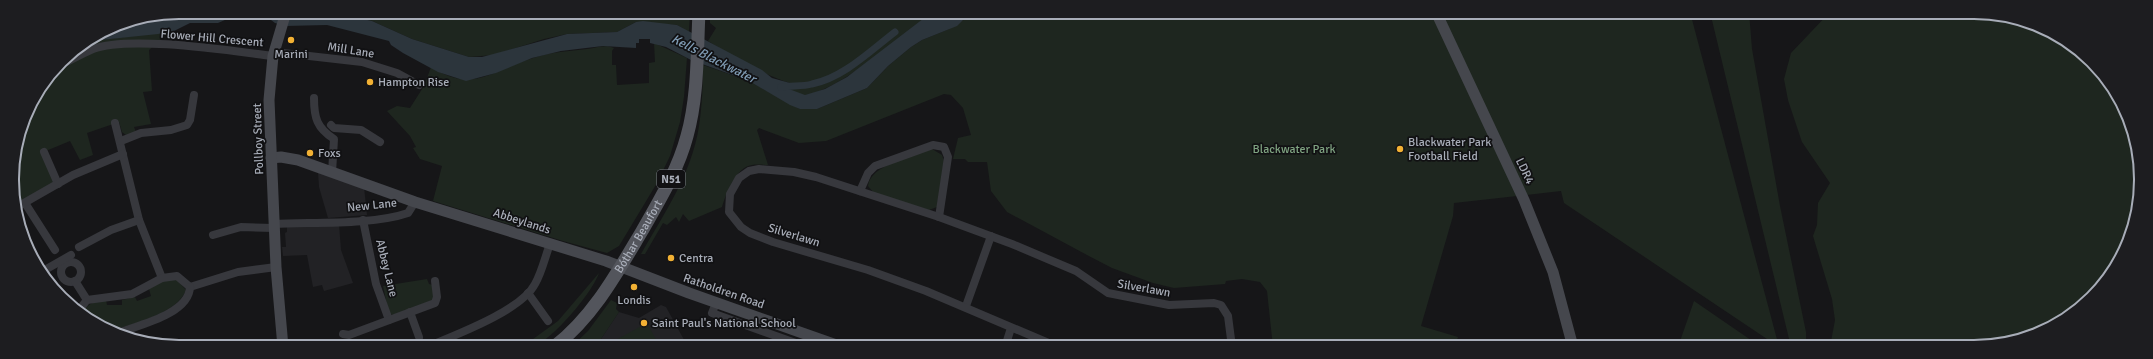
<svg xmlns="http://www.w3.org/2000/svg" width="2153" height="359" viewBox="0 0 2153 359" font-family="Signika,sans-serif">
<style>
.built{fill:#222225}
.green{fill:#1e261f}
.water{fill:#2c353c}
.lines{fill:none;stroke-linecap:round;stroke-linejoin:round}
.canal{stroke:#2c353c;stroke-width:7}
.street{stroke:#37383d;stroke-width:8}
.secondary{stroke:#45474d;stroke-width:11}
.primary{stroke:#53555c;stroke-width:13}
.poi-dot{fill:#f2b134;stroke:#111113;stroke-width:1.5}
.labels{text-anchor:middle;stroke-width:3.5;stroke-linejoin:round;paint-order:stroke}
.shield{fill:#111113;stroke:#7b7e86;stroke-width:1}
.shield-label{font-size:11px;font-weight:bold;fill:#a8adb8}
.street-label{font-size:12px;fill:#a8adb8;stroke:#111113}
.poi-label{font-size:12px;fill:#a8adb8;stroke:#111113;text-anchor:start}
.park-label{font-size:12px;fill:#7fa381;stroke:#111113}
.water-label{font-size:13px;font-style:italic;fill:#7f9bb3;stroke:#111113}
.rim{fill:none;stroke:#a8adb8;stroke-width:2}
</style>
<rect width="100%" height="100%" fill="#161618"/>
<g class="built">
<polygon points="318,172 364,187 367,215 328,218 319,187"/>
<polygon points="339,224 341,250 353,283 324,291 322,285 313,287 307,255 283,256 282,247 286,247 285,233 287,232 287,226"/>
<polygon points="661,305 666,307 688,347 593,347 599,342 619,312 639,318"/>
</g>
<g class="green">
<polygon points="332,12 690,12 689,32 677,25 636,22 617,32 567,34 544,39 494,55 469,57 412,39 372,21"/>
<path d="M710,12H932C905,35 839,90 806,95C801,96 794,92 789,89L790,83C766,76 730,55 708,41L716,28L710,23Z"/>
<path d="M971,12H1690L1779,347L1564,203L1561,191L1454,203L1453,216L1421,326L1458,337L1455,347H1273L1267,291L1260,282L1242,279L1226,281L1225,284L1174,288L1153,283L1112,268L1087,255L1007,212L991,191L987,162H968L965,159H953L958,138L971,135L963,108L951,95L944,94L826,141L799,143L759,128L757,130L768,165C763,165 758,164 752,165C736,167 726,194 722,207L689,221L683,214L679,222L676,217L667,225L663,223L645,254H641C664,214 692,173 699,126C702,107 703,85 703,65L749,81L800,109H817L867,88L888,66L911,47L922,40L949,29L968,17Z"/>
<polygon points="1710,12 1749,12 1752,49 1780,206 1806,332 1806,347 1791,347"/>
<polygon points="1830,12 1985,12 2048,29 2100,69 2132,126 2141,191 2124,253 2092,298 2047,330 1985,347 1830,347 1835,320 1832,299 1813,236 1817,225 1818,203 1830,183 1802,142 1788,100 1784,79 1791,53"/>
<polygon points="174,31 162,38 149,50 152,91 143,92 151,124 134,127 136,132 126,135 122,132 119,122 87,133 93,155 80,160 70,141 41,153 54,182 17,205 12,169 25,115 61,61 91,41"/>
<path d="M654,43L687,58L684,97L680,122L670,156L657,183L619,246L607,253L563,241L433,201L442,166L420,159L413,148L416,147L410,136L387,111L397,106L410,108L424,86L431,67C473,94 493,70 533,58C551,52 569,51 587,49C597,48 605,44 614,48L612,51V65H616L617,85L649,83V63L655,62Z"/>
<path d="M932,149L942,155L944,161L937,207L929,210L874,193L868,186C870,165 913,156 932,149Z"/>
<path d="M599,273C592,293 552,341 532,347C529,347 525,347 522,347L558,321Z"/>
<path d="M176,279L186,290C177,314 134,323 111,331L106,330L82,312C89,303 95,301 106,300L107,305H122V300L135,297L137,301L151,296L149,289C157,283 166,280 176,279Z"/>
<polygon points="427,279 429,284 433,285 434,298 433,300 394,315 389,314 383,286"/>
<polygon points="611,300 617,303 616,309 619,312 599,342 593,347 571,347 588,331"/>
<polygon points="1694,301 1761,347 1678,347"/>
<polygon points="647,323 660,347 603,347"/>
</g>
<polygon class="water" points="180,12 332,12 372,21 412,39 469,57 482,57 567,34 617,32 636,22 643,21 677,25 762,70 772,78 790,83 789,89 805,95 825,89 847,77 932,12 971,12 957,26 922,40 911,47 888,66 867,88 817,109 800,109 790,105 749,81 691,60 666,47 650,43 650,39 639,39 639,43 636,43 636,48 603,46 561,51 532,58 496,73 466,81 438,72 403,53 391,45 389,41 327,25 285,26 275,23 263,14 255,13 241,13 218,23 190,23 174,31 158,34 91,41 116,25"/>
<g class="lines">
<path class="canal" d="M781,87C791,85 802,87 812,84C843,78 870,51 895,32"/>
<g class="street">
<polyline points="274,52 362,62 397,73 419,85"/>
<path d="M57,67C69,61 81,54 93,49C130,35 231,51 273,56"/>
<path d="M314,98C314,118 317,128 334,139L332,173"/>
<polyline points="115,123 139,220 162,278"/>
<polyline points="331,125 334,128 361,130 380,142"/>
<polyline points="121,141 141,133 171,130 187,125 190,120 194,95"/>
<polyline points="44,152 58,184"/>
<polyline points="860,191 868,173 875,166 933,145 944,147 948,157 939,217"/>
<polyline points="25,203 55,250"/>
<polyline points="17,207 73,175 123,154"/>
<polyline points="363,220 376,284 389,320"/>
<path d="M274,224C313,222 373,225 408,213L415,202"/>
<polyline points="213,235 241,227 274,228"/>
<polyline points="79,247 111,230 139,220"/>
<circle cx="71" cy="272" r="10"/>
<polyline points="43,271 71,255"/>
<polyline points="75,281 87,300"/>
<polyline points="190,287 238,272 276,267"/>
<polyline points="528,293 548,321"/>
<polyline points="716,303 712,313 804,346"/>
<polyline points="966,306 991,236"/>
<polyline points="79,310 87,300 132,294 162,278 177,276 190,287"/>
<polyline points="410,312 419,337"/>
<path d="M118,333C139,325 189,314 190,287"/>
<polyline points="343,334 349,335 435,303 437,297 435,281"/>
<path d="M427,347C455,335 521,311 535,284C542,272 545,257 550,244"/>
<polyline points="1005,347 1011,328"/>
<polyline points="1058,347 926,291 868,270 773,242 750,233 741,227 729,212 730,194 739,178 749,171 759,169 794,172 816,177 939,217 1012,244 1076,271 1108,293 1169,305 1214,303 1221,305 1228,316 1232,347"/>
</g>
<g class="secondary">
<polyline points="1436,12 1524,200 1553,272 1573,347"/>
<polyline points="271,158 281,157 298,160 415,202 606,261 689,293 842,347"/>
<polyline points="283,347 276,267 269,100 273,56 286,12"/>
</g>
<path class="primary" id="s1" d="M554,347C593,317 617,273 642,231C659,201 678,170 687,136C698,97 697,53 699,12"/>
</g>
<g class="poi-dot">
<circle cx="291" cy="40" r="4"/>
<circle cx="370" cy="82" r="4"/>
<circle cx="1400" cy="149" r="4"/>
<circle cx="310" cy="153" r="4"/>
<circle cx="671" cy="258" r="4"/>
<circle cx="634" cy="287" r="4"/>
<circle cx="644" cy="323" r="4"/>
</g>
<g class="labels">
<rect class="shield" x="657" y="170" width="28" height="18" rx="3"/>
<g class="shield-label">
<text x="671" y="183">N51</text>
</g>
<g class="street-label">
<text transform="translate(212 38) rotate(5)" y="4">Flower Hill Crescent</text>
<text transform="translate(351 50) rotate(9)" y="4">Mill Lane</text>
<text transform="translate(258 139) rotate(-92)" y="4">Pollboy Street</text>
<text transform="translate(1525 171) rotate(65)" y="4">LDR4</text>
<text transform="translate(372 205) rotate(-6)" y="4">New Lane</text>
<text transform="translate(522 221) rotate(18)" y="4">Abbeylands</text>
<text transform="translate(794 235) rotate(17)" y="4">Silverlawn</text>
<text dy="4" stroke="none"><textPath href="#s1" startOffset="140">Bóthar Beaufort</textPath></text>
<text transform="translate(387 268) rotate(76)" y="4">Abbey Lane</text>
<text transform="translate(1144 288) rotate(10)" y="4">Silverlawn</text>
<text transform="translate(724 291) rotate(19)" y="4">Ratholdren Road</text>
</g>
<g class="poi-label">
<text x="291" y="58" text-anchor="middle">Marini</text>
<text x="378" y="86">Hampton Rise</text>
<text x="1408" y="146">Blackwater Park<tspan x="1408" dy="14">Football Field</tspan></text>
<text x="318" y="157">Foxs</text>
<text x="679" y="262">Centra</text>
<text x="634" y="304" text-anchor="middle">Londis</text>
<text x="652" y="327">Saint Paul's National School</text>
</g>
<g class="park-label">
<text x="1294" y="153">Blackwater Park</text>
</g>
<g class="water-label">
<text transform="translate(714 58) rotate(27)" y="5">Kells Blackwater</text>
</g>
</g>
<path d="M0 0H2153V359H0ZM179 19H1974A160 160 0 0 1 2134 179V180A160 160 0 0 1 1974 340H179A160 160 0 0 1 19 180V179A160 160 0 0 1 179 19Z" fill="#1d1d20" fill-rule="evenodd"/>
<path class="rim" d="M179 19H1974A160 160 0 0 1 2134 179V180A160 160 0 0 1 1974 340H179A160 160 0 0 1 19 180V179A160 160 0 0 1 179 19Z"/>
</svg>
